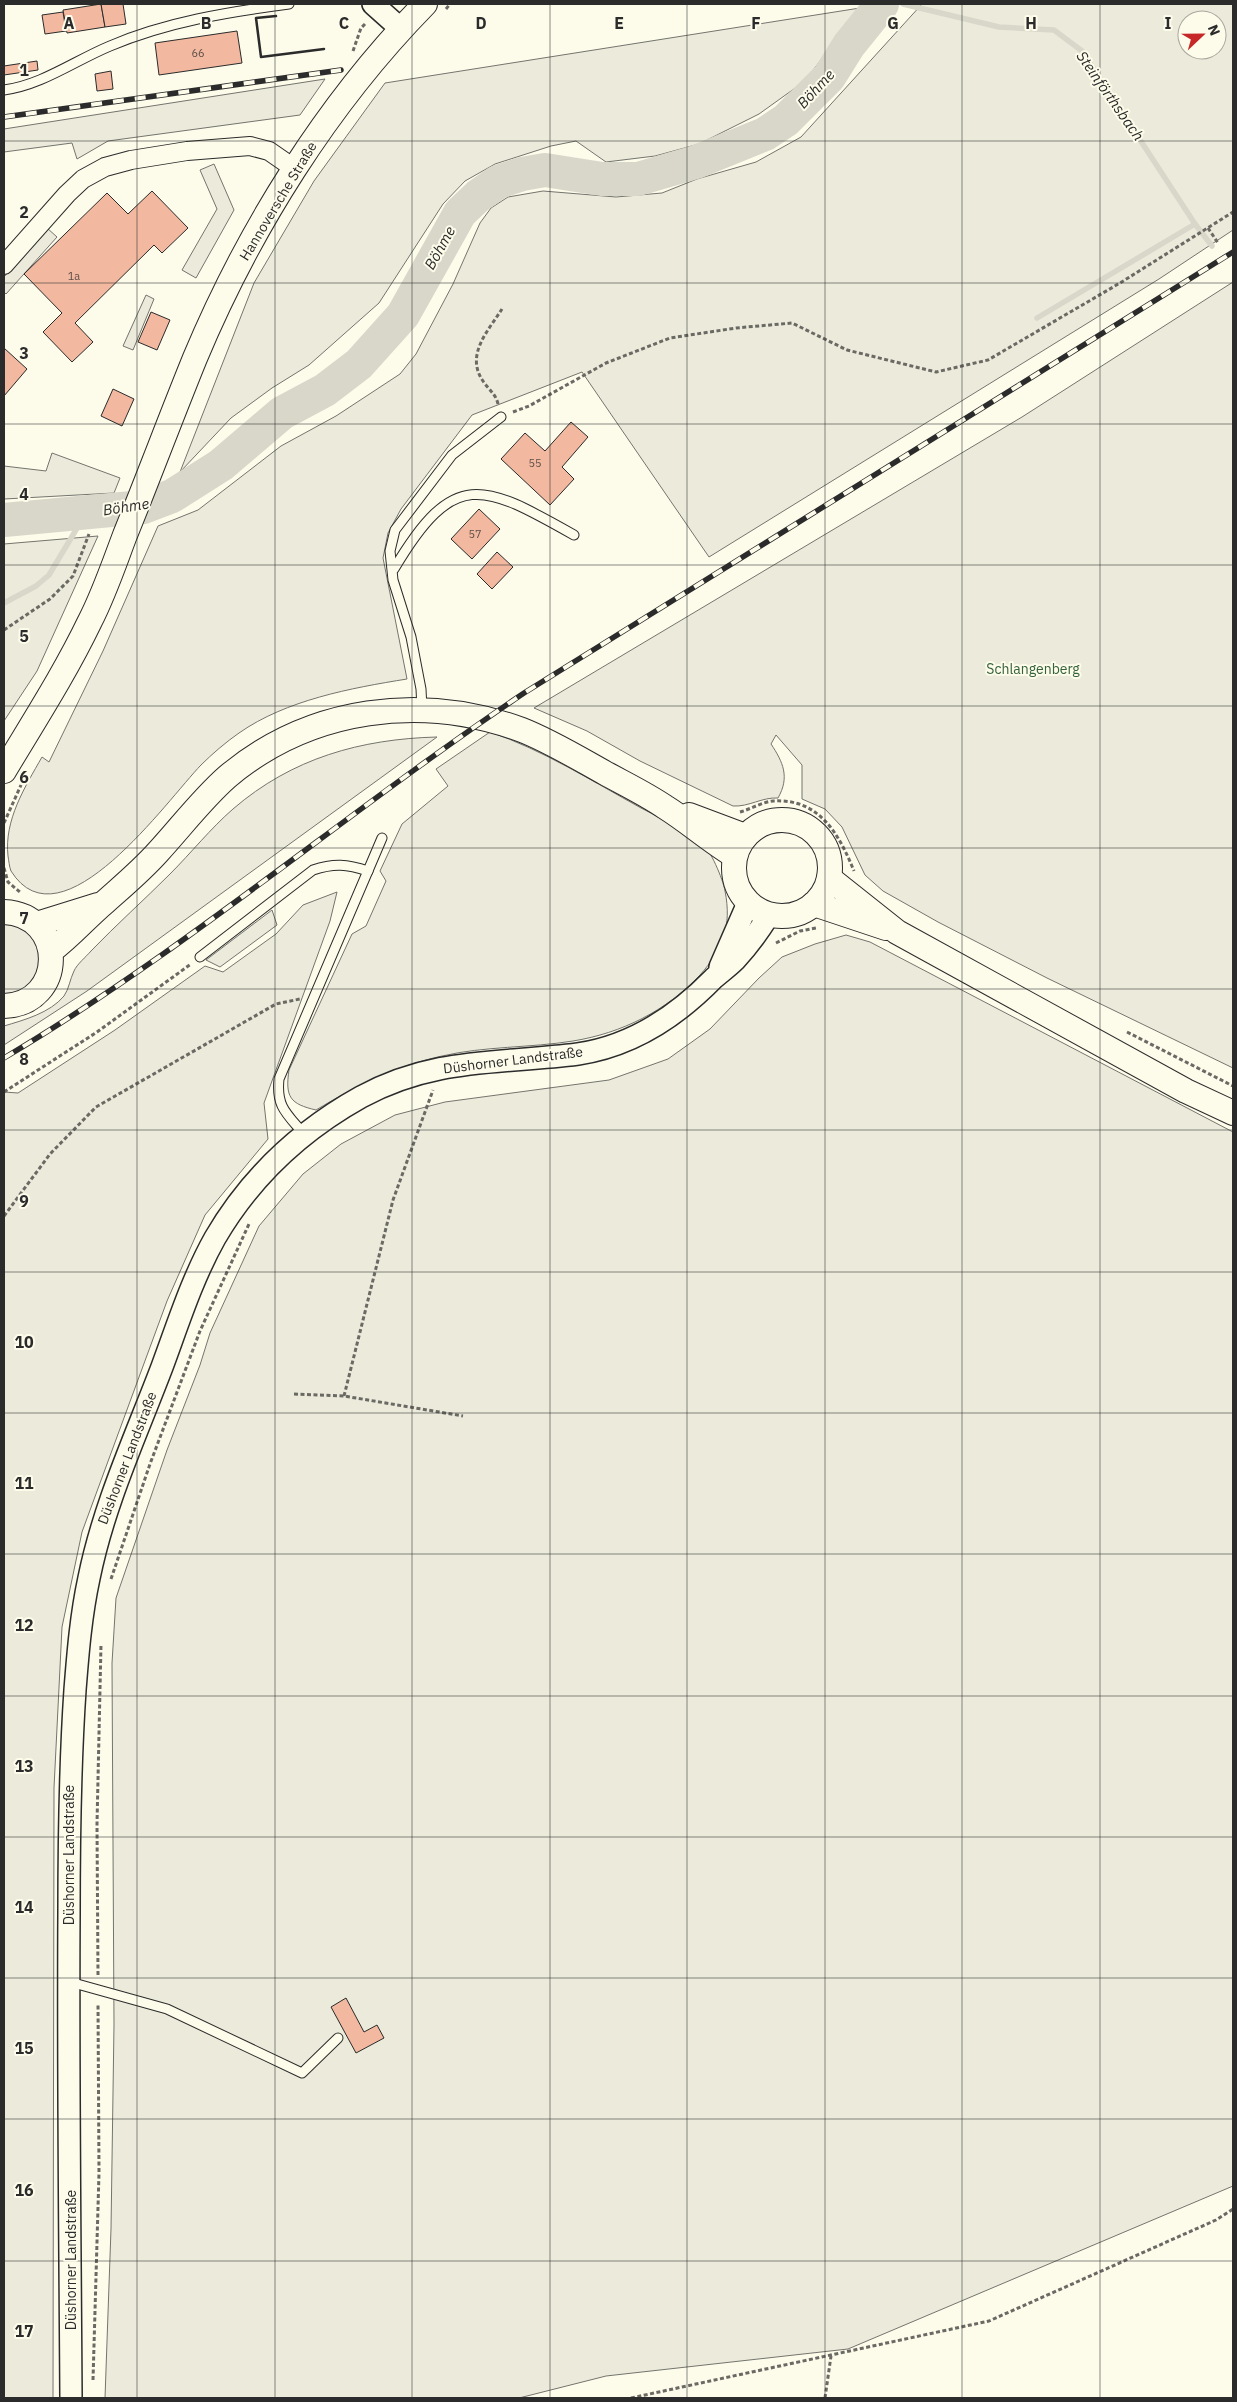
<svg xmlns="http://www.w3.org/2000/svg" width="1237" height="2402" viewBox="0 0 1237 2402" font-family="'IBM Plex Sans',sans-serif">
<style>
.green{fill:#ecebdb;stroke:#74746e;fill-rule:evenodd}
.parking{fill:#eceadb;stroke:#74746e}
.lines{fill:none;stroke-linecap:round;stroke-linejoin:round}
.stream{stroke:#d8d7c9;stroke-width:5.5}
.river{stroke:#d8d7c9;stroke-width:34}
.building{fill:#f2b8a0;stroke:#2b2b2b}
.service-casing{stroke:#2b2b2b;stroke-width:11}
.minor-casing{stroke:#2b2b2b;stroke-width:20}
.tertiary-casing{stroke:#2b2b2b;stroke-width:24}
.secondary-casing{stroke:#2b2b2b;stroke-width:26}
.path{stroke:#6a6964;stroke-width:3;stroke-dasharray:4 2.5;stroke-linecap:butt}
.service{stroke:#fdfbea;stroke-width:9}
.minor{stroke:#fdfbea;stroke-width:18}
.tertiary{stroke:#fdfbea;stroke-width:21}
.secondary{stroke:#fdfbea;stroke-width:24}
.rail-casing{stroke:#2b2b2b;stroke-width:5.5}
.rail{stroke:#fdfbea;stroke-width:4;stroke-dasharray:11;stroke-linecap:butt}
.wall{stroke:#2b2b2b;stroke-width:2.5}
.grid{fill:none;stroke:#2b2b2b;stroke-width:1;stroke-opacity:0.55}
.labels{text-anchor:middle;stroke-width:4;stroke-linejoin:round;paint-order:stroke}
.number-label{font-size:11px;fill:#5d4e48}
.street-label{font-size:14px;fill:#2b2b2b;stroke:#fdfbea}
.park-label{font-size:14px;fill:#34623c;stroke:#fdfbea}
.water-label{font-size:15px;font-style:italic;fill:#2b2b2b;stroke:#fdfbea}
.grid-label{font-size:16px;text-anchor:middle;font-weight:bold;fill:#2b2b2b;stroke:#fdfbea;stroke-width:4;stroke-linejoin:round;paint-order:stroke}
</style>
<rect width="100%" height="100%" fill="#fdfbea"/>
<g class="green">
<path d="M922,4H1233V230L1159,279L709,557L582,372L472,415L401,509L388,533L383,558L407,679C351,688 286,700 239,733C226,742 212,754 201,765C168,799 61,951 11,871C9,866 9,861 8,856C4,820 25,787 42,757L49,762L103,651L158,526L198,510L281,446L336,416L400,374L416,354L453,284L480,223L491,208L508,197L543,191L616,197L662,193L697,179L756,162L801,137ZM1187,20H1217V50H1187Z"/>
<polygon points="860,8 805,81 759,114 699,144 655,156 606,162 576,141 551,146 495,164 465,181 443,204 379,303 309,365 272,388 231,418 180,472 254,283 314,181 385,83"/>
<polygon points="325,79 300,115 108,141 77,159 72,143 4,152 4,129"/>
<path d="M1233,282V1068L1047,978L938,922L883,891L865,875L842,827L825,809L802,799V765L776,735L771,744C783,762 790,777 778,798C762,797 749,807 733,806L640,761L587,731L534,708L1022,417Z"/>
<polygon points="52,453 120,478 114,493 4,499 4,466 46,471"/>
<polygon points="98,536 37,671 4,721 4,544"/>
<path d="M490,732C543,750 592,781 641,808C660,818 684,827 701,841C710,849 723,879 725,891C732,926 723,949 700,975C666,1011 622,1033 573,1041C530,1048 485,1046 442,1056C396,1066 356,1086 316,1110C290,1104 285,1097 289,1070L352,934L366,926L386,881L380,871L402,824L448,786L436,769Z"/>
<path d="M437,737L87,991L4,1045V1026C24,1020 50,1013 64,996C69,989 70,979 74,971C77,964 86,957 91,951C116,925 144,900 170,874C191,853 211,828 233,809C292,758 361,739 437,737Z"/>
<polygon points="337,892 330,921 264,1103 268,1139 205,1215 167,1301 82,1532 62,1627 54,1788 53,2398 4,2398 4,1092 18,1093 115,1030 205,966 223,972 276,934 303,905"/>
<polygon points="4,920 10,920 39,942 41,967 27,988 4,996"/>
<polygon points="846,935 870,942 1233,1132 1233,2186 848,2349 606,2376 519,2398 105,2398 111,2229 114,2025 112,1663 116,1598 167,1450 200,1365 210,1333 259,1226 303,1174 341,1144 395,1115 445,1102 609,1080 668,1059 710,1029 759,978 782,957 815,944"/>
</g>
<g class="parking">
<polygon points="214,164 234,210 196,278 182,270 217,209 200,170"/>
<polygon points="47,228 57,237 6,294 4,292 4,277"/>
<polygon points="146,295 154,299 133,350 123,346"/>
<polygon points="272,910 277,925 220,967 206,960"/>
</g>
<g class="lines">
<g class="stream">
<polyline points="903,4 999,27 1054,30 1082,51 1195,224 1212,246"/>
<polyline points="1037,318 1195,224"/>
<polyline points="4,603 36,586 49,575 86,513"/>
</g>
<polyline class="river" points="4,520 143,507 172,496 221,465 282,413 325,390 359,364 403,315 460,213 478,196 498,182 522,174 545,170 602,179 638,179 696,162 765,134 786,120 829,77 849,45 882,4"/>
</g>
<g class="building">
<polygon points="101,4 105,27 67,33 63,10"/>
<polygon points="101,4 123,4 126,24 105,27"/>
<polygon points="63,12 66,31 45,34 42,15"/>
<polygon points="237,31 242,63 159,75 155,43"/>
<polygon points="37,61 38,70 4,75 4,66"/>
<polygon points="111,71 113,89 97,91 95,74"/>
<polygon points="152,191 188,228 162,253 154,245 75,323 93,342 72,362 43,332 62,313 24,274 107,193 128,214"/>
<polygon points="151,312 170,320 157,350 138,342"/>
<polygon points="4,348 27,369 4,396"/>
<polygon points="113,389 134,399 122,426 101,416"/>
<polygon points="571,422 588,437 562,467 574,479 550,505 501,459 525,433 545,451"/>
<polygon points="479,509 500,529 472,559 451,539"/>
<polygon points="497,552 513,567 492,589 477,574"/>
<polygon points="346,1998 364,2032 377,2025 384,2038 356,2053 331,2007"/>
</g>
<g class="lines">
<g class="service-casing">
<g id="service">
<path d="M4,90C42,85 74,61 110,46C166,22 228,12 289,4"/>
<path d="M394,569C454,468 482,483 574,535"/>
<polyline points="422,709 421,689 411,637 393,580 390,551 395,530 452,455 501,417"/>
<path d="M200,957L313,870C334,863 347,864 368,871"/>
<path d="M304,1134C287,1114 276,1107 279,1079L382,838"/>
<polyline points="70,1982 167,2009 302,2073 338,2038"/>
</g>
</g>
<g class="minor-casing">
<polyline id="minor" points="4,265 67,194 83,179 105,167 131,160 187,151 250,146 269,151 295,169"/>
</g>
<g class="tertiary-casing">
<g id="tertiary">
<polyline points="373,4 401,29"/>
<polyline points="720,967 748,903"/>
<path d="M71,2398C70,2237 68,2075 69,1913C69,1838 70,1764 75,1690C78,1652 81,1615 89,1578C104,1504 135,1438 162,1367C178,1324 192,1279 215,1238C250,1178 300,1131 361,1097C434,1057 500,1064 578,1054C632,1046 677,1016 714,978C721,972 729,966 735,960C748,946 759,931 769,915"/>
</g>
</g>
<g class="secondary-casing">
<g id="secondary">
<path d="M4,771C34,721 65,673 90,621C104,594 114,564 125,535C149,476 171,417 195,358C249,229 327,104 425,4"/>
<polyline points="689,815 745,836"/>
<circle cx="782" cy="868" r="48"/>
<polyline points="829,878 897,932 1186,1091 1233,1113"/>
<polyline points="814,904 886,928"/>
<path d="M4,912C67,915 66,1004 4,1006"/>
<polyline points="37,924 98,905"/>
<path d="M51,951C72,935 86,918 105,902C124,885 142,870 158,852C181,827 202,799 227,777C310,707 422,693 522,730C550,741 578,758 605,773C625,784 646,794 665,807C689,822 710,841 735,856"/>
</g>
</g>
<g class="path">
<polyline points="446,9 450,4"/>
<polyline points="353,51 361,28 366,23"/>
<polyline points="1208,228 1218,243"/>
<path d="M498,404C496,394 488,389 483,381C465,355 488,331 502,309"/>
<polyline points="513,412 529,406 606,363 670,338 736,328 792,323 847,350 936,372 988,360 1120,283 1233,212"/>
<polyline points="4,630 50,599 73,576 89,534"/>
<path d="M740,812C751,809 762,802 773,801C819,798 839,834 854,871"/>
<polyline points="4,823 21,785"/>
<polyline points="4,868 8,882 21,893"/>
<polyline points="776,943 800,931 816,928"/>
<polyline points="1127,1032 1233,1086"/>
<polyline points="4,1092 97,1032 191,964"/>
<polyline points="4,1216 50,1154 96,1107 276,1004 300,999"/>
<polyline points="294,1394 344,1396 463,1416"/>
<polyline points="344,1396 393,1200 433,1090"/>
<polyline points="111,1579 150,1464 200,1331 249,1224"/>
<polyline points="98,1975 97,1824 101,1644"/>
<polyline points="93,2380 99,2173 98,2004"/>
<polyline points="631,2398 989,2321 1216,2220 1233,2209"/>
<polyline points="825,2398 831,2356"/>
</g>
<use href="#service" class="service"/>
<use href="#minor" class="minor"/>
<use href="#tertiary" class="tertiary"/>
<use href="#secondary" class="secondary"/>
<g class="rail-casing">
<g id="rail">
<polyline points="4,117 341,70"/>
<path d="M4,1058C186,950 348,811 524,693L1233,252"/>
</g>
</g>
<use href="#rail" class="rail"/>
<polyline class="wall" points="276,16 256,18 261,57 324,49"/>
</g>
<path class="grid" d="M137,4V2398M275,4V2398M412,4V2398M550,4V2398M687,4V2398M825,4V2398M962,4V2398M1100,4V2398M4,141H1233M4,283H1233M4,424H1233M4,565H1233M4,706H1233M4,848H1233M4,989H1233M4,1130H1233M4,1272H1233M4,1413H1233M4,1554H1233M4,1696H1233M4,1837H1233M4,1978H1233M4,2119H1233M4,2261H1233"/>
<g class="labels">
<g class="number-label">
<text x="198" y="57">66</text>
<text x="74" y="280">1a</text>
<text x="535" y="467">55</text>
<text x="475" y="538">57</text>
</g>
<g class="street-label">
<text transform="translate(278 201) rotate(-59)" y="5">Hannoversche Straße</text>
<text transform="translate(513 1060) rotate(-7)" y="5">Düshorner Landstraße</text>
<text transform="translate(127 1458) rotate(-69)" y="5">Düshorner Landstraße</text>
<text transform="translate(69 1855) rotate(-90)" y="5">Düshorner Landstraße</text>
<text transform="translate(71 2260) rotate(-90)" y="5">Düshorner Landstraße</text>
</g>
<g class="park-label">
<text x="1033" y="674">Schlangenberg</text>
</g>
<g class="water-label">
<text transform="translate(816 89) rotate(-47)" y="5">Böhme</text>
<text transform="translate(1110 96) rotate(55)" y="5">Steinförthsbach</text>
<text transform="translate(440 248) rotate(-61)" y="5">Böhme</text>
<text transform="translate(126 507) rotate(-9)" y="5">Böhme</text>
</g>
</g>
<g class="grid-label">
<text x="69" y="29">A</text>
<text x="206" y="29">B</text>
<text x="344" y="29">C</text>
<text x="481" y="29">D</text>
<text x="619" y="29">E</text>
<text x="756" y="29">F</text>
<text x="893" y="29">G</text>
<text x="1031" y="29">H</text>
<text x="1168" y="29">I</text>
<text x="24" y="76">1</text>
<text x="24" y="218">2</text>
<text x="24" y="359">3</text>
<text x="24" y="500">4</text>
<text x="24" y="642">5</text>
<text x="24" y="783">6</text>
<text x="24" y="924">7</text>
<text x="24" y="1065">8</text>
<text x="24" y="1207">9</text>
<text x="24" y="1348">10</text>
<text x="24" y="1489">11</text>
<text x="24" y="1631">12</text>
<text x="24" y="1772">13</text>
<text x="24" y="1913">14</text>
<text x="24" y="2054">15</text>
<text x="24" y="2196">16</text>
<text x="24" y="2337">17</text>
</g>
<rect width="1237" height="2402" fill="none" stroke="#2b2b2b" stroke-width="10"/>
<g transform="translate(1202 35) rotate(68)"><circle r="24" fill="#fdfbea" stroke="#a9a89e"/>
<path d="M0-4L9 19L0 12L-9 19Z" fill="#c62828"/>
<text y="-8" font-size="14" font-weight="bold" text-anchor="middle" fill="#2b2b2b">N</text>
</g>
</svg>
